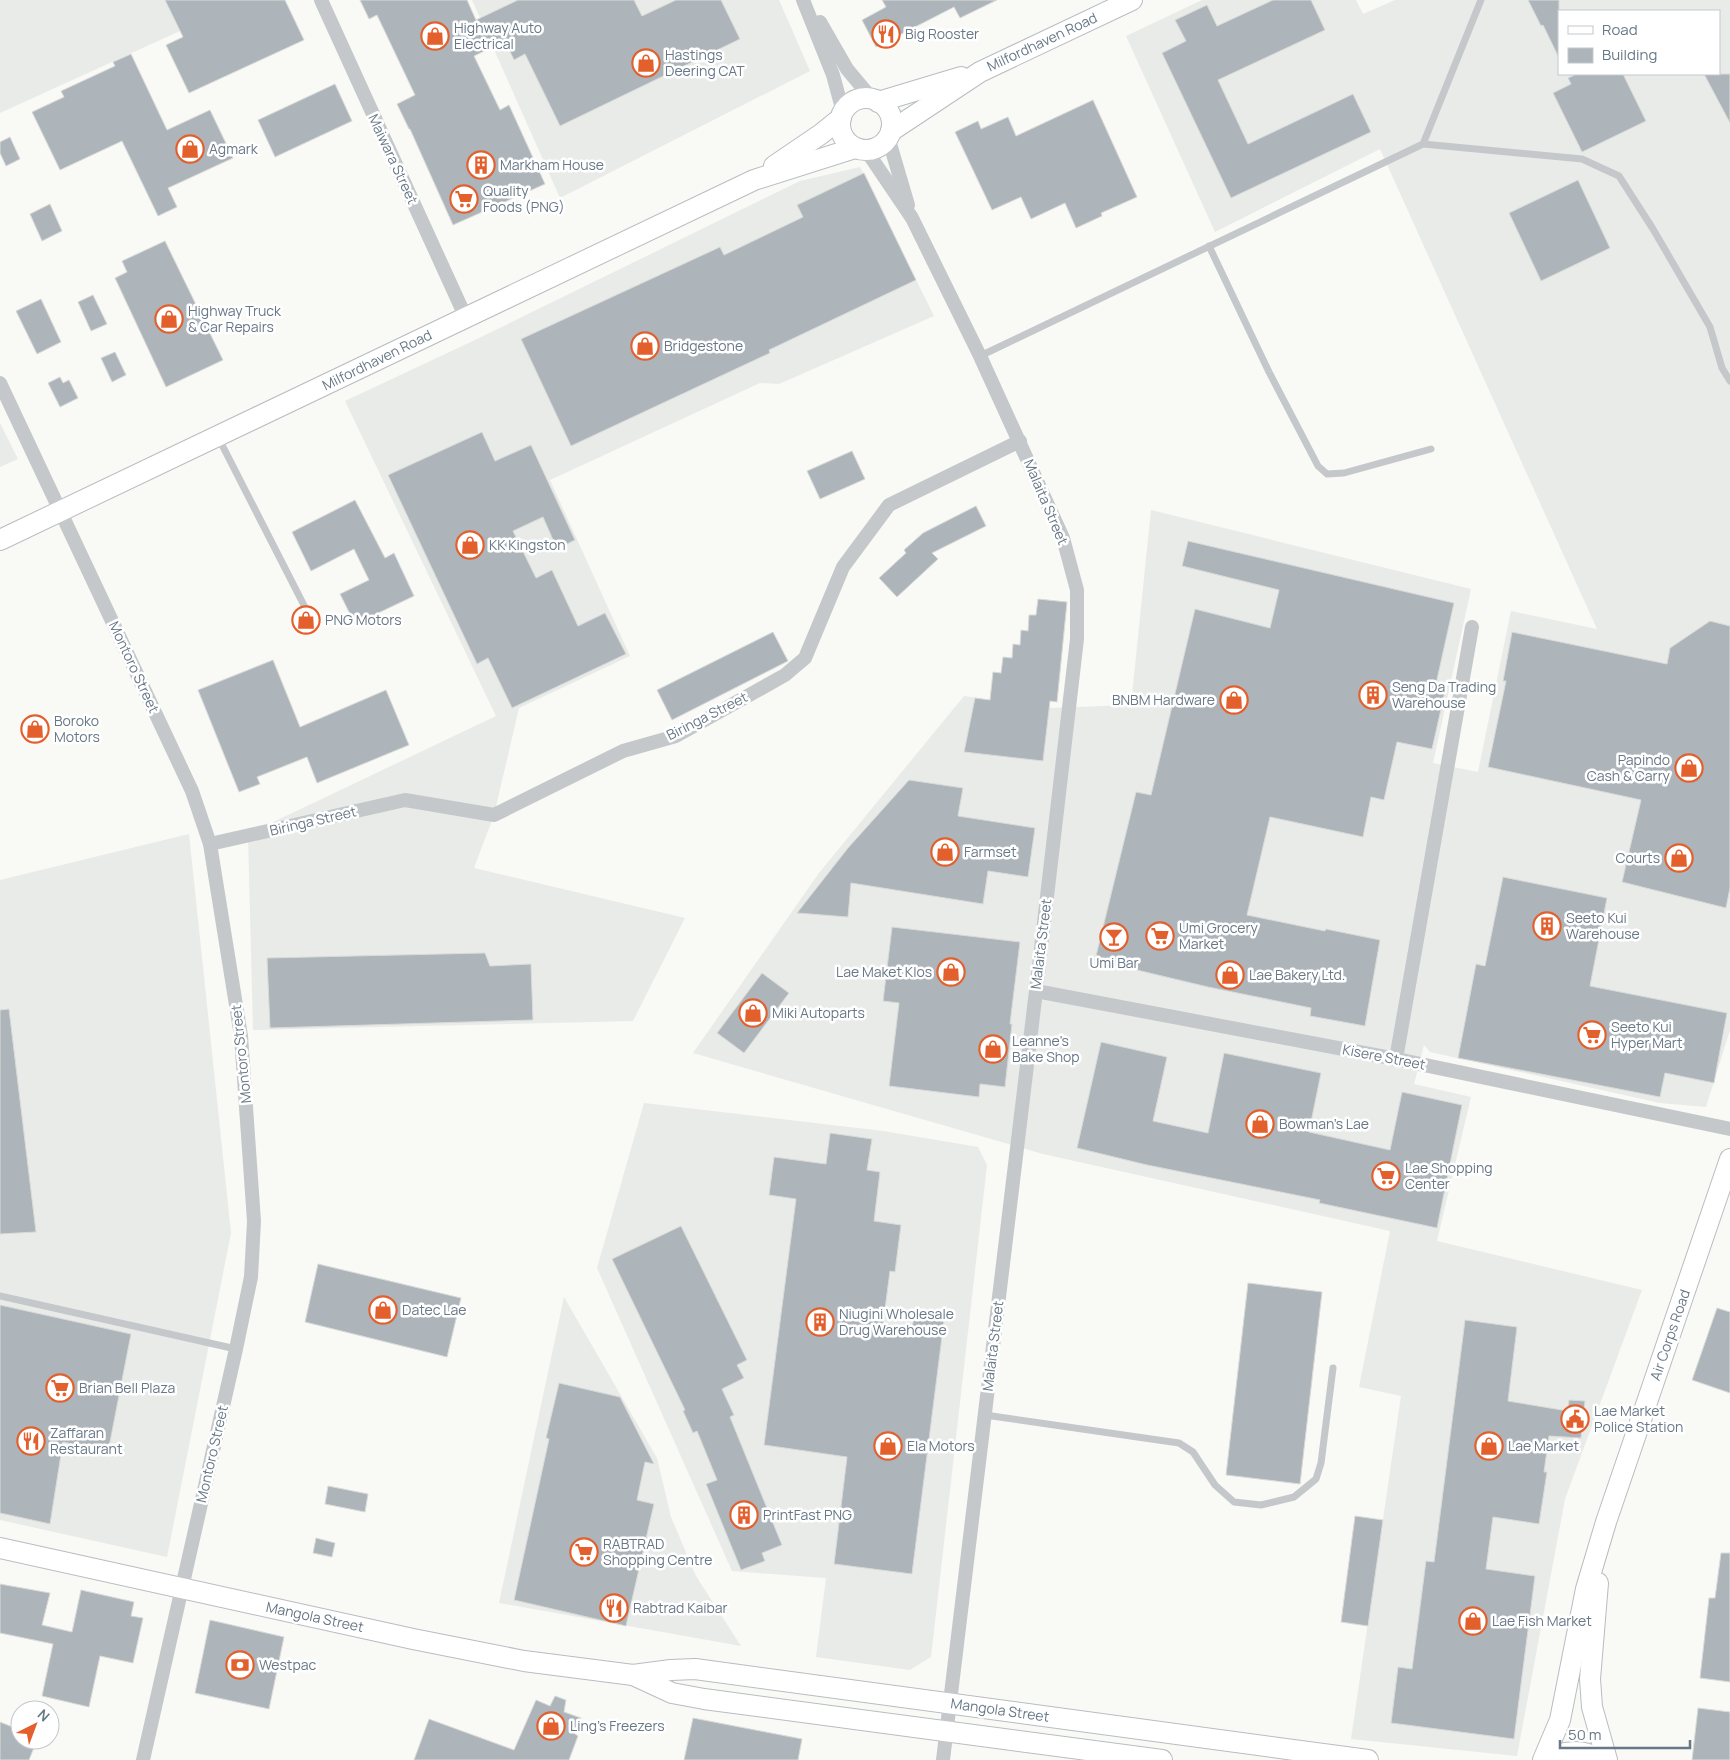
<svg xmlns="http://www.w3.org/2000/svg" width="1730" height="1760" viewBox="0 0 1730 1760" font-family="Manrope,sans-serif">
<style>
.built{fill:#e9ebe9;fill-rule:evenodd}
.building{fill:#adb5bb;stroke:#dadbd8}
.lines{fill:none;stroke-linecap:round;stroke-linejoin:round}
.secondary-casing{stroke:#b8bdc2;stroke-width:22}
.lane{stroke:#c4c8cb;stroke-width:7}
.street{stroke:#c4c8cb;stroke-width:14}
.secondary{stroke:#fff;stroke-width:20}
.labels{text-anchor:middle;stroke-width:5;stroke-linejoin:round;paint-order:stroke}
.poi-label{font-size:14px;fill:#687887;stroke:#fff;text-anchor:start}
.street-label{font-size:14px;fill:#687887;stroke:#fff}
</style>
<rect width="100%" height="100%" fill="#f9f9f6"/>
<g class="built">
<polygon points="0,0 165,0 180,31 0,113"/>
<polygon points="472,0 779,0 810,71 560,198"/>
<path d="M1202,0H1356L1363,14L1395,0H1730V1030L1706,1107L1660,1103L1430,1052L1424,1045L1414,1084L1471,1097L1437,1241L1642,1290L1565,1499L1517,1756L1351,1739L1401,1396L1359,1387L1390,1231L1043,1154L693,1053L819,873L964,696L1049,708L1131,705L1151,510L1471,589L1433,763L1478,772L1511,611L1597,629L1380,149L1215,232L1126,36ZM1559,11H1719V74H1559Z"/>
<polygon points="860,167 934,316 779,384 760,383 550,480 630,656 519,708 494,815 474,868 685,918 633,1021 253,1030 248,834 496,716 345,401 475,340 800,181"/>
<polygon points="0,423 18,459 0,467"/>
<polygon points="189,834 231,1233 167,1557 0,1520 0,880"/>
<polygon points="644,1103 883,1131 978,1147 987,1165 931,1657 910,1670 816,1657 826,1578 732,1571 597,1268"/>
<polygon points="564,1297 657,1458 671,1517 696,1576 741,1646 499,1603"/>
</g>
<g class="building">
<polygon points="165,0 285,0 304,40 189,93 166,45 183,37"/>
<polygon points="360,0 467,0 476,20 518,0 634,0 642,16 676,0 721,0 740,39 560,126 525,54 514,60 505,41 474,56 500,110 509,105 545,184 453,225 410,129 409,129 397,104 415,95 377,15 369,19"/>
<polygon points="882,0 997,0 960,18 954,7 876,47 862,20 886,7"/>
<polygon points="1273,0 1311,0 1325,30 1218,80 1248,144 1353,94 1371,132 1231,198 1162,53 1186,41 1175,20 1207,5 1217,26"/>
<polygon points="1528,0 1559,0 1559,58 1543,25 1541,26"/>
<polygon points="131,54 167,130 210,110 233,158 168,188 177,207 158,216 122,141 60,170 32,112 64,97 61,91 115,66 113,62"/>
<polygon points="1577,74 1623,74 1646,121 1582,152 1553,93 1571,84 1568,78"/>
<polygon points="1704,74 1730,74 1730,123"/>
<polygon points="335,84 352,121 275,157 258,120"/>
<polygon points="1093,100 1137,197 1101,213 1102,216 1076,228 1065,203 1031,219 1021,197 992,210 955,132 978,121 981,129 1008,117 1016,136"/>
<polygon points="10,137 20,159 6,166 0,153 0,142"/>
<polygon points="864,173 916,280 769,350 770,353 571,446 521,339 720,247 724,255 803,217 797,205"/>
<polygon points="1578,180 1610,248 1541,281 1509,213"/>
<polygon points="50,204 62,231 42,241 30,214"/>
<polygon points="165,241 223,360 166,387 115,278 127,272 122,261"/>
<polygon points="93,295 107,324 91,331 78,302"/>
<polygon points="41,299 61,342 37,354 16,311"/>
<polygon points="115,352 126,375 112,382 101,358"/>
<polygon points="60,377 63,383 69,380 78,398 60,407 48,383"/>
<polygon points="482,432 495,461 531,445 575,540 557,549 543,517 513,531 536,578 552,570 578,626 605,613 626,654 512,708 488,658 477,664 388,475"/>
<polygon points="852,451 865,479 820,499 807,471"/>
<polygon points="355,500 385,558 394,553 414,596 355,624 340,594 369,580 354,549 311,571 292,532"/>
<polygon points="976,506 986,526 932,553 938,559 897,597 879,578 906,553 904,550 923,533"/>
<polygon points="1188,541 1454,603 1436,684 1446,687 1432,749 1397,742 1384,800 1371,797 1363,837 1270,817 1247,915 1325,931 1326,929 1380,940 1365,1026 1310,1016 1311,1008 1208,987 1095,960 1136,792 1151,795 1195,609 1270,628 1279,590 1182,566"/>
<polygon points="1038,599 1067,602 1057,702 1050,701 1043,761 964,752 975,698 990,700 993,672 1001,673 1003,657 1012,658 1013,644 1020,645 1021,630 1028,631 1029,615 1036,615"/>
<polygon points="1710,621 1730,626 1730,888 1726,908 1622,882 1641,800 1488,767 1506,681 1503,681 1512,632 1667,664 1670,648"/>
<polygon points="773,632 788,661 672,720 657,690"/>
<polygon points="273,660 300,727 386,690 409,745 317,783 307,757 257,777 260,784 239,792 198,690"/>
<polygon points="909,780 963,788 958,816 1035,828 1028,877 988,871 983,904 851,883 848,917 797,913 848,848"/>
<polygon points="1503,877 1607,898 1590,986 1727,1013 1714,1083 1665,1073 1660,1097 1458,1058 1476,964 1485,966"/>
<polygon points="892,927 1020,942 1010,1024 1012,1024 1005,1087 980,1084 979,1097 889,1086 899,1003 883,1001"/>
<polygon points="485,953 490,966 531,964 533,1020 270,1028 267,958"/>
<polygon points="762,973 789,993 744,1053 717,1033"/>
<polygon points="9,1009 36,1232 0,1234 0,1010"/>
<polygon points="1101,1042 1167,1057 1153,1121 1208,1133 1224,1053 1321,1073 1309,1132 1390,1150 1402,1092 1462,1105 1437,1228 1319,1203 1320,1200 1147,1165 1077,1148"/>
<polygon points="830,1133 872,1139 867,1170 880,1172 874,1221 901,1225 895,1272 890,1271 883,1324 912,1328 914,1317 944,1321 912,1574 834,1564 847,1457 764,1445 796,1199 769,1195 774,1157 826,1164"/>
<polygon points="681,1226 747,1360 737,1365 744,1378 722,1389 734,1415 730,1417 782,1545 762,1553 765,1561 741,1570 706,1484 717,1480 697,1431 693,1433 683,1411 685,1410 612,1259"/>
<polygon points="318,1264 461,1298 447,1357 305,1322"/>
<polygon points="1248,1283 1322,1292 1300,1484 1226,1475"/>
<polygon points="0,1305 131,1334 108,1452 63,1442 50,1524 0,1513"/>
<polygon points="1717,1308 1730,1312 1730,1393 1692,1380"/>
<polygon points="1465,1320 1517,1327 1508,1401 1568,1411 1569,1400 1585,1401 1581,1438 1549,1436 1544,1472 1547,1472 1539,1524 1493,1517 1486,1569 1535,1576 1514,1739 1391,1723 1398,1667 1412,1669 1426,1561 1434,1562"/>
<polygon points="559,1383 620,1397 654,1464 645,1462 637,1500 654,1504 626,1626 514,1600 549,1439 546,1438"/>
<polygon points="328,1486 368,1494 365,1512 325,1504"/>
<polygon points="1355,1516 1383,1520 1368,1626 1341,1622"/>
<polygon points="316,1538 335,1543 332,1557 313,1553"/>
<polygon points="1721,1553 1730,1553 1730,1682 1700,1678 1709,1598 1715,1598"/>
<polygon points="0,1584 50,1593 42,1625 72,1632 81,1590 134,1602 131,1616 143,1618 133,1663 100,1656 89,1707 42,1696 53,1644 0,1633"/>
<polygon points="210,1620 284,1637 269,1709 195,1693"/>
<polygon points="555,1696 566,1700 564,1712 581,1718 575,1734 578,1736 569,1760 414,1760 429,1719 514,1750 536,1700 550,1706"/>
<polygon points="1698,1708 1730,1712 1730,1760 1692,1760"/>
<polygon points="693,1718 802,1739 798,1760 684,1760"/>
<polygon points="0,1722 20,1730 20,1740 37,1740 29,1760 0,1760"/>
</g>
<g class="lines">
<g class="secondary-casing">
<g id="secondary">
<circle cx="866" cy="124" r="26"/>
<polyline points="878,102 961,77"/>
<polyline points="891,131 980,72 1132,0"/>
<polyline points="774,166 821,134 841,118"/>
<polyline points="0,540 754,180 855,148"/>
<polyline points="0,1548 413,1639 524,1661 633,1675 671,1670 695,1669 1368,1760"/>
<polyline points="1598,1583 1590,1679 1592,1707 1607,1760"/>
<polyline points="633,1675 672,1693 704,1699 1162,1760"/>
<polyline points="1543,1760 1560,1720 1586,1589 1606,1522 1730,1159"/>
<path d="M1545,1760C1562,1751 1583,1748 1600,1760"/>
</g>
</g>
<g class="lane">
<polyline points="1423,144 1481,0"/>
<polyline points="1209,246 1269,372 1318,466 1327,474 1344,473 1431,449"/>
<polyline points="980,356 1423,144 1582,159 1619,176 1653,229 1710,327 1722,368 1730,381"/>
<polyline points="218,437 312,621"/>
<polyline points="0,1296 236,1349"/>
<polyline points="985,1415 1179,1443 1193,1452 1215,1485 1234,1502 1261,1505 1294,1497 1316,1479 1321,1463 1333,1368"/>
</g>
<g class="street">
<polyline points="321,0 466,318"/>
<polyline points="803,0 833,75 843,112"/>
<polyline points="820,22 847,69 872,99"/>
<polyline points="888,137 908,205"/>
<polyline points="866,150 912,218 980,356 1063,538 1077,590 1077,639 1036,991 943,1760"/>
<polyline points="0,383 192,791 210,844 241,1036 254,1221 251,1277 236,1349 143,1760"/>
<polyline points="210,844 405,800 494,815 623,751 676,736 785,675 805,658 843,567 889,505 1020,441"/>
<polyline points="1036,991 1396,1059 1730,1129"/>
<polyline points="1396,1059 1472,627"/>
</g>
<use href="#secondary" class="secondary"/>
</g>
<defs>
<g id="restaurant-ring" transform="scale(1.4375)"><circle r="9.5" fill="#fff" stroke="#e35f2c" stroke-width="1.5"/><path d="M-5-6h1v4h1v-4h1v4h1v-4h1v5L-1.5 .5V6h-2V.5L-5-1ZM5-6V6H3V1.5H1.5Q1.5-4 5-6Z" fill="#e35f2c"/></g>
<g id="shop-ring" transform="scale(1.4375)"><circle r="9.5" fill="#fff" stroke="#e35f2c" stroke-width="1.5"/><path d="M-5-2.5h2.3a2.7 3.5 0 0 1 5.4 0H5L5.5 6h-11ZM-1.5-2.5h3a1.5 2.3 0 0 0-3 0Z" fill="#e35f2c"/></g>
<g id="building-ring" transform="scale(1.4375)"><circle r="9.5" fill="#fff" stroke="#e35f2c" stroke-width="1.5"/><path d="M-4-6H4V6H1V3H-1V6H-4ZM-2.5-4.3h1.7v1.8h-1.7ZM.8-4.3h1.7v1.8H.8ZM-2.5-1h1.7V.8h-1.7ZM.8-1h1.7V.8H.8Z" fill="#e35f2c"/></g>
<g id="supermarket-ring" transform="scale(1.4375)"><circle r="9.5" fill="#fff" stroke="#e35f2c" stroke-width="1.5"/><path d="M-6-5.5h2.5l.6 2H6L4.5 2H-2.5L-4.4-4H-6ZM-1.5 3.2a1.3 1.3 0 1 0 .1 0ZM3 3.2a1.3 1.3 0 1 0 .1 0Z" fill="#e35f2c"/></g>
<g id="bar-ring" transform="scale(1.4375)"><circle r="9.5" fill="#fff" stroke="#e35f2c" stroke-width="1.5"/><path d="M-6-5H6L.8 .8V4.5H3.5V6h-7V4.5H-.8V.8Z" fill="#e35f2c"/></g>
<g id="civic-ring" transform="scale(1.4375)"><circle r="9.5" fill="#fff" stroke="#e35f2c" stroke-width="1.5"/><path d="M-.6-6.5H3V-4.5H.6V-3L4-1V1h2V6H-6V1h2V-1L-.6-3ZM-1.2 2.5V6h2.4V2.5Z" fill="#e35f2c"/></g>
<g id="bank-ring" transform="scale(1.4375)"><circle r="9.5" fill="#fff" stroke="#e35f2c" stroke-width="1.5"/><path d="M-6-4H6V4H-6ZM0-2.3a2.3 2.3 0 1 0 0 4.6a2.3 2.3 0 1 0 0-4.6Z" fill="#e35f2c"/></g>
</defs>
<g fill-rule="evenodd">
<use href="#restaurant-ring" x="886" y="34"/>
<use href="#shop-ring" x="435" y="36"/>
<use href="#shop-ring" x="646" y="63"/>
<use href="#shop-ring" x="190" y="149"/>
<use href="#building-ring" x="481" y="165"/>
<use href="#supermarket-ring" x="464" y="199"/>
<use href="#shop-ring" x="169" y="319"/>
<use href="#shop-ring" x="645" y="346"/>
<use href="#shop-ring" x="470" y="545"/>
<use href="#shop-ring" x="306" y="620"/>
<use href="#building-ring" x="1373" y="695"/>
<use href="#shop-ring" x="1234" y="700"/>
<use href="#shop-ring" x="35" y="729"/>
<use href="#shop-ring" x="1689" y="768"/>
<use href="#shop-ring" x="945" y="852"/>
<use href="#shop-ring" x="1679" y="858"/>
<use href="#building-ring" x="1547" y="926"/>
<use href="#supermarket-ring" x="1160" y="936"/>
<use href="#bar-ring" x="1114" y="937"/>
<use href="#shop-ring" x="951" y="972"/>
<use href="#shop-ring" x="1230" y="975"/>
<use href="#shop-ring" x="753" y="1013"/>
<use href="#supermarket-ring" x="1592" y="1035"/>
<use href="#shop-ring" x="993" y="1049"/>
<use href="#shop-ring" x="1260" y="1124"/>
<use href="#supermarket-ring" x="1386" y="1176"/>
<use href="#shop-ring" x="383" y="1310"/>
<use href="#building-ring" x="820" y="1322"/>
<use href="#supermarket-ring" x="60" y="1388"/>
<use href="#civic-ring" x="1575" y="1419"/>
<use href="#restaurant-ring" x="31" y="1441"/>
<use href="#shop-ring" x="888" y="1446"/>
<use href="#shop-ring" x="1489" y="1446"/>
<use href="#building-ring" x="744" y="1515"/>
<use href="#supermarket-ring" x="584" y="1552"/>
<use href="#restaurant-ring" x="614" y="1608"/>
<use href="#shop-ring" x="1473" y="1621"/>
<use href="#bank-ring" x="240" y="1665"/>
<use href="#shop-ring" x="551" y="1726"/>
</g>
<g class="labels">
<g class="poi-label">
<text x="454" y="33">Highway Auto<tspan x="454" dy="16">Electrical</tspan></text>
<text x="905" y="39">Big Rooster</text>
<text x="665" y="60">Hastings<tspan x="665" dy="16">Deering CAT</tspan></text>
<text x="209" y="154">Agmark</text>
<text x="500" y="170">Markham House</text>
<text x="483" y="196">Quality<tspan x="483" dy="16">Foods (PNG)</tspan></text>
<text x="188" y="316">Highway Truck<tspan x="188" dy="16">&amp; Car Repairs</tspan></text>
<text x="664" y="351">Bridgestone</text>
<text x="489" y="550">KK Kingston</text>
<text x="325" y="625">PNG Motors</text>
<text x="1392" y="692">Seng Da Trading<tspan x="1392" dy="16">Warehouse</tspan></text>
<text x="1215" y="705" text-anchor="end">BNBM Hardware</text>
<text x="54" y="726">Boroko<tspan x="54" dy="16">Motors</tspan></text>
<text x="1670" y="765" text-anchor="end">Papindo<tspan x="1670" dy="16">Cash &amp; Carry</tspan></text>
<text x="964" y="857">Farmset</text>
<text x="1660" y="863" text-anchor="end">Courts</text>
<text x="1566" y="923">Seeto Kui<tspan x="1566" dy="16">Warehouse</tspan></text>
<text x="1179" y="933">Umi Grocery<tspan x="1179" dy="16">Market</tspan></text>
<text x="1114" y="968" text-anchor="middle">Umi Bar</text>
<text x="932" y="977" text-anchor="end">Lae Maket Klos</text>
<text x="1249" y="980">Lae Bakery Ltd.</text>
<text x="772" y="1018">Miki Autoparts</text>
<text x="1611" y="1032">Seeto Kui<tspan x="1611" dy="16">Hyper Mart</tspan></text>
<text x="1012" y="1046">Leanne's<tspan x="1012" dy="16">Bake Shop</tspan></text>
<text x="1279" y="1129">Bowman's Lae</text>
<text x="1405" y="1173">Lae Shopping<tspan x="1405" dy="16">Center</tspan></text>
<text x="402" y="1315">Datec Lae</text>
<text x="839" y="1319">Niugini Wholesale<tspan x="839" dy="16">Drug Warehouse</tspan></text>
<text x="79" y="1393">Brian Bell Plaza</text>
<text x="1594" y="1416">Lae Market<tspan x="1594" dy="16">Police Station</tspan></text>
<text x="50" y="1438">Zaffaran<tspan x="50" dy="16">Restaurant</tspan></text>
<text x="907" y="1451">Ela Motors</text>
<text x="1508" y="1451">Lae Market</text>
<text x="763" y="1520">PrintFast PNG</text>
<text x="603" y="1549">RABTRAD<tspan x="603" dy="16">Shopping Centre</tspan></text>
<text x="633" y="1613">Rabtrad Kaibar</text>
<text x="1492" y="1626">Lae Fish Market</text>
<text x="259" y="1670">Westpac</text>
<text x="570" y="1731">Ling's Freezers</text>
</g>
<g class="street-label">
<text transform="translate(1042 42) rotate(-25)" y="5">Milfordhaven Road</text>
<text transform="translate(393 159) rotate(65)" y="5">Maiwara Street</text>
<text transform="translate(377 360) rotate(-26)" y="5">Milfordhaven Road</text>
<text transform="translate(1046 502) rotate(67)" y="5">Malaita Street</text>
<text transform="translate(134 667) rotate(65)" y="5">Montoro Street</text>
<text transform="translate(707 716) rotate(-27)" y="5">Biringa Street</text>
<text transform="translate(313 821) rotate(-13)" y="5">Biringa Street</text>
<text transform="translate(1041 944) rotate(-83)" y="5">Malaita Street</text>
<text transform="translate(241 1054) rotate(-96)" y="5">Montoro Street</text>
<text transform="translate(1384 1057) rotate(11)" y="5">Kisere Street</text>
<text transform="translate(1670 1335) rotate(-71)" y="5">Air Corps Road</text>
<text transform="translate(993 1346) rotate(-83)" y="5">Malaita Street</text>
<text transform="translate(212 1454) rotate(-77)" y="5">Montoro Street</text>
<text transform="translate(315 1617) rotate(12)" y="5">Mangola Street</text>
<text transform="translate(1000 1710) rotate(8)" y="5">Mangola Street</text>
</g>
</g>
<rect x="1558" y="10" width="162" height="65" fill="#ffffff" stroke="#c3c9cf"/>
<rect x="1568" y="26" width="25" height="8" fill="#ffffff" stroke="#c3c9cf"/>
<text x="1602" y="35" font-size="15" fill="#687887">Road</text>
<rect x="1568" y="48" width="25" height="15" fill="#adb5bb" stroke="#c3c9cf"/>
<text x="1602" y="60" font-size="15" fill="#687887">Building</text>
<g transform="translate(35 1725) rotate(42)"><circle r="24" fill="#ffffff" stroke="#c3c9cf"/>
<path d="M0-4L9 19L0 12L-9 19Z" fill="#e35f2c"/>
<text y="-8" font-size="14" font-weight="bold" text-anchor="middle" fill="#687887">N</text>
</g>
<path d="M1560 1740v8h130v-8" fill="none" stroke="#687887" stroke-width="2.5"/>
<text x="1568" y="1740" font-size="15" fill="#687887" stroke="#ffffff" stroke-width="4" paint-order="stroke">50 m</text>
</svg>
